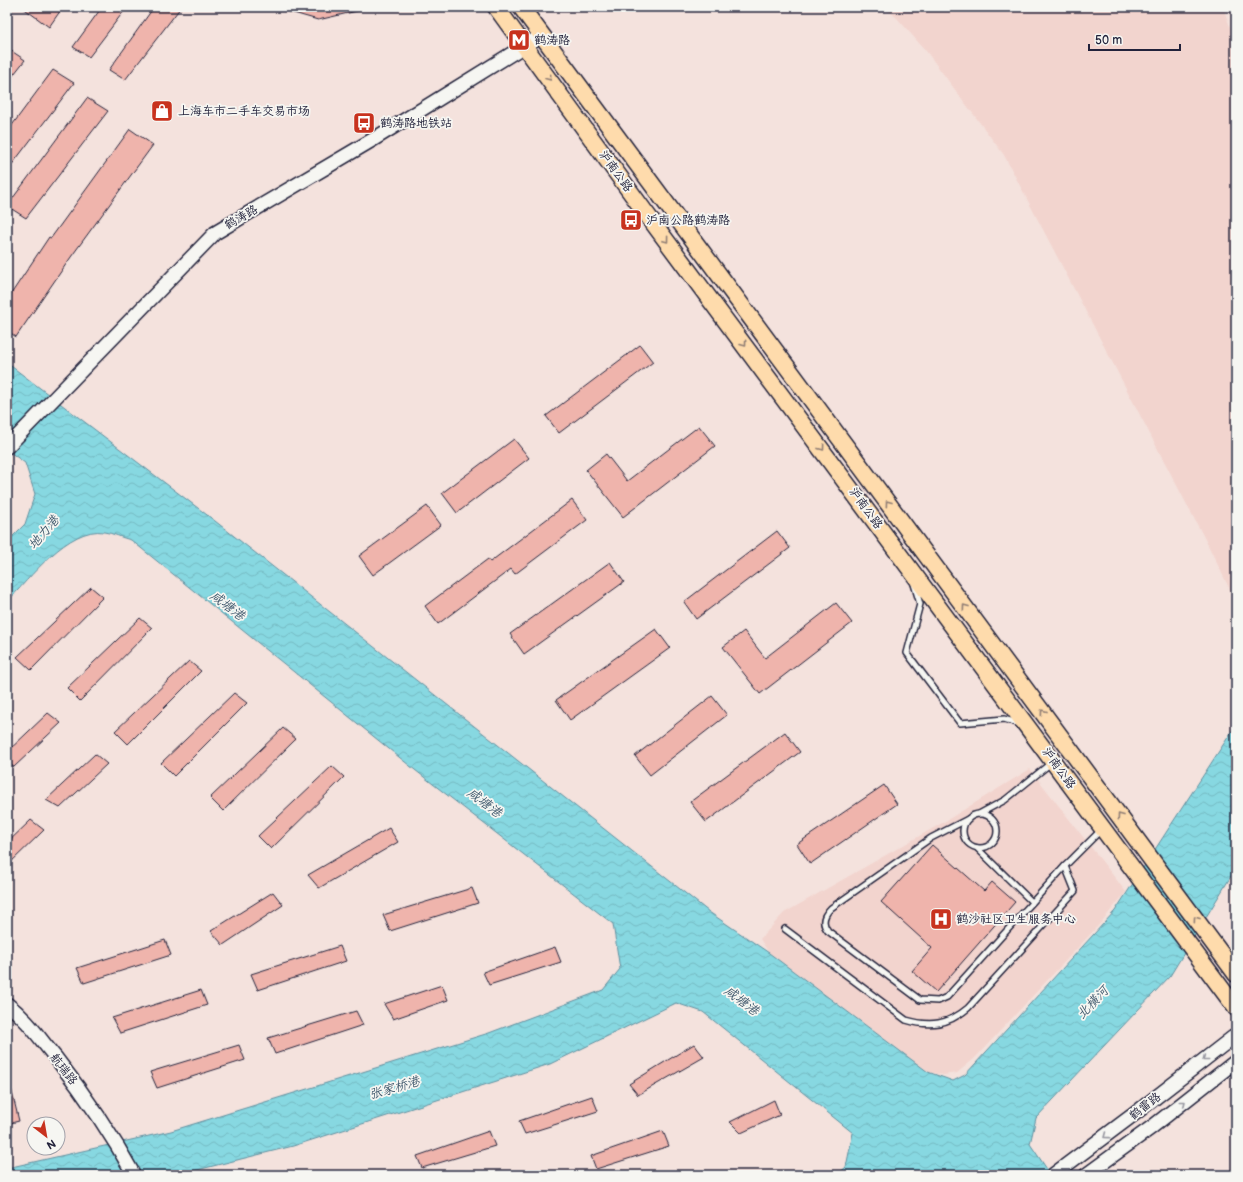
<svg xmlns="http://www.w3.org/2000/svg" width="1243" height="1182" viewBox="0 0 1243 1182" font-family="'Balsamiq Sans','LXGW WenKai TC',sans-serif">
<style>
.built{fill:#f2d4ce}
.water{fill:url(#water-waves);stroke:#5f8f9f}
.building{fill:#efb4ac;stroke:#22223b}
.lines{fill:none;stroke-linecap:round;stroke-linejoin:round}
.service-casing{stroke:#22223b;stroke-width:8}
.tertiary-casing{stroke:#22223b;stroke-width:16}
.primary-casing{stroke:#22223b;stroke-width:19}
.service{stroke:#f6f6f2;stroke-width:5}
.tertiary{stroke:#f6f6f2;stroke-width:13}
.primary{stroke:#fedbac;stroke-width:16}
.oneway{stroke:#907e74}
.oneway2{stroke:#9797a0}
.labels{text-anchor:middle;stroke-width:3.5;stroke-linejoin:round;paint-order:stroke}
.poi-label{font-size:12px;fill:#22223b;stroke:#f6f6f2;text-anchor:start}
.street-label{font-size:12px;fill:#22223b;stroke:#f6f6f2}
.water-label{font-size:13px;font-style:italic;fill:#40596d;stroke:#f6f6f2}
</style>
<defs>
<pattern id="water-waves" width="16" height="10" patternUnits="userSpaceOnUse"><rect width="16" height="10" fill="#87d8e1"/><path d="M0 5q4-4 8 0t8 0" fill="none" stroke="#74b9c2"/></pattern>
</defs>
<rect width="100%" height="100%" fill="#f4e2dd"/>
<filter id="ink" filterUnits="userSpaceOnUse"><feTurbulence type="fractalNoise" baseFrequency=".025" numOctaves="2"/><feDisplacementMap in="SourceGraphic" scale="8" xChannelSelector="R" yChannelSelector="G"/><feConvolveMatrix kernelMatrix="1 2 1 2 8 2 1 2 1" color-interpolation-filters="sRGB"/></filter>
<g filter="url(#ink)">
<g class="built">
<polygon points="884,7 1223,7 1236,44 1236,602 1207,543 1004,155 926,51 897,18"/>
<polygon points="1030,769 1126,892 1098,926 974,1059 957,1073 943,1075 928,1072 769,953 760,939 784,913 944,822"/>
</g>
<path class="water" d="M7,363L215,521L709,912L769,953L928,1072L953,1081L965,1075L1115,911L1236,725V868L1170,976L1036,1118L1030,1144L1051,1175H837L846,1167L853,1133L703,1012L676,1003L550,1064L293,1146L177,1175H7V1168L171,1131L489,1033L603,990L620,969L613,924L415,770L131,540C122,538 113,533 104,532C69,526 29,579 7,602V542L25,524L35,494L25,463L7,450Z"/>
<g class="building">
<polygon points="22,7 63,7 49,27"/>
<polygon points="102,7 127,7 89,57 73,47"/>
<polygon points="154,7 181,7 125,80 109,70"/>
<polygon points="284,7 357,7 357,11 318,20 283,10"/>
<polygon points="7,48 25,60 7,83"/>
<polygon points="53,70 74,83 7,171 7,132"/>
<polygon points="87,98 108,111 26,218 7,206"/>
<polygon points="130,129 153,145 71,257 16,337 7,330 7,300 49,237 51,238"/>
<polygon points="640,345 653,362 559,433 546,416"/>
<polygon points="699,426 715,446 623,517 586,470 606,454 627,481"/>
<polygon points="514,439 529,458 457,513 442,493"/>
<polygon points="572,500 587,520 515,574 511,569 438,624 425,606 488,559 490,562"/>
<polygon points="427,506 441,525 373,575 359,556"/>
<polygon points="777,531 790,548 696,619 684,602"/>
<polygon points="610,562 624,582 524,654 510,634"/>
<polygon points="91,587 103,597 31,670 17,657"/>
<polygon points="836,603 852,623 760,694 723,647 744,631 765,658"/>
<polygon points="140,618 152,628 80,701 67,688"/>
<polygon points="656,629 670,648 570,720 556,700"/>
<polygon points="189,661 201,671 128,744 115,731"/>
<polygon points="234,693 247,703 174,776 161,763"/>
<polygon points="712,696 727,715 650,775 635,756"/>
<polygon points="48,713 61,723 14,767 7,763 7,752"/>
<polygon points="283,728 296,739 223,811 210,798"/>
<polygon points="785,732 800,752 706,822 690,802"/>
<polygon points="95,754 107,764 60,808 46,800"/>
<polygon points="332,766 344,777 271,849 258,836"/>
<polygon points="884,785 897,804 810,864 797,844"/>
<polygon points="31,820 44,830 7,866 7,843"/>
<polygon points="389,828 398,842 319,888 308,875"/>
<polygon points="932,845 984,891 992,882 1015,902 936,992 912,971 932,948 881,902"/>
<polygon points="472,888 478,903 390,931 383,915"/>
<polygon points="273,892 283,905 223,945 211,931"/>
<polygon points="165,940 171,955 84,983 77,968"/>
<polygon points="340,946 346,961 258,990 251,974"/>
<polygon points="555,947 561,962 489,985 483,972"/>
<polygon points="442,985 448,1000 393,1019 384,1004"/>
<polygon points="201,990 207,1005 120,1033 112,1018"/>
<polygon points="356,1011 363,1025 275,1054 268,1038"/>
<polygon points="694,1044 704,1057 638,1095 629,1084"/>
<polygon points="239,1045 245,1060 157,1088 150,1072"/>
<polygon points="7,1088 11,1088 19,1121 7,1124"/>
<polygon points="592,1096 598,1111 525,1134 519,1121"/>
<polygon points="774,1100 780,1115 741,1133 730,1122"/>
<polygon points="489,1131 495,1146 422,1168 417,1156"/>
<polygon points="663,1131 669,1146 596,1169 591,1156"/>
</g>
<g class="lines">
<g class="service-casing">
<g id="service">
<polyline points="914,584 920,604 907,653 960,723 1004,719 1020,724"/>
<polyline points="979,814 1005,800 1051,763"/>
<circle cx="980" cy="831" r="17"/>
<path d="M968,819L931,838L831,908C824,915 821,923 828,931L920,1000L938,1001L947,997L1065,866"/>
<polyline points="977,848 1032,902"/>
<path d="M785,929L906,1020C930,1027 948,1025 968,1008L1075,891L1065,866L1101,830"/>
</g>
</g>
<g class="tertiary-casing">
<g id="tertiary">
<polyline points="7,447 215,233 374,139 542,35"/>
<path d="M7,1004C27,1019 40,1039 56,1058C85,1095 111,1133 134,1175"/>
<polyline points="1053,1175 1137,1112 1236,1035"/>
<polyline points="1086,1175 1152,1127 1236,1061"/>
</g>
</g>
<g class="primary-casing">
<g id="primary">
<polyline points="496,7 645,212 1236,1008"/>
<polyline points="521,7 1236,974"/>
</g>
</g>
<use href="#service" class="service"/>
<use href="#tertiary" class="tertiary"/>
<use href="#primary" class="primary"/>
</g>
<defs><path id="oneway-chevron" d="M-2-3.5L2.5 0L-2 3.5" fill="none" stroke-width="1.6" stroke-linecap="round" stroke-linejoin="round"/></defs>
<g class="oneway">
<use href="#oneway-chevron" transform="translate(549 78) rotate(54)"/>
<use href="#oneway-chevron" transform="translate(666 240) rotate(53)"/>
<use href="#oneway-chevron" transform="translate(744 344) rotate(53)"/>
<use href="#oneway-chevron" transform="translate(822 448) rotate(54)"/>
<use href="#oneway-chevron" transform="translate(888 503) rotate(-126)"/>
<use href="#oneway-chevron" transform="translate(965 607) rotate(-126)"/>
<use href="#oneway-chevron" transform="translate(1043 712) rotate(-126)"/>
<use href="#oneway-chevron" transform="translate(1120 816) rotate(-126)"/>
<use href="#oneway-chevron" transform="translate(1196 919) rotate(-126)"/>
</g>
<g class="oneway2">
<use href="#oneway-chevron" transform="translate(1205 1059) rotate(142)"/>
<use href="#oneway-chevron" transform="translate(1183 1103) rotate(-38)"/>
<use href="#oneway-chevron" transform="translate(1106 1136) rotate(143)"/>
</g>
</g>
<defs>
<g id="metro-square" transform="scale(1.15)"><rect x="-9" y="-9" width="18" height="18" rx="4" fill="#c8321e" stroke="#f6f6f2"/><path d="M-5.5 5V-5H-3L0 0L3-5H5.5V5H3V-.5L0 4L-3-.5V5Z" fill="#fff"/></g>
<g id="shop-square" transform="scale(1.15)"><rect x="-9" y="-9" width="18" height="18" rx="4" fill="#c8321e" stroke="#f6f6f2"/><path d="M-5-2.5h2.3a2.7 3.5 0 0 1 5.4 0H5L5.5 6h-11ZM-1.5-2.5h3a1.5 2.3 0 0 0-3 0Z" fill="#fff"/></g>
<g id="bus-square" transform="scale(1.15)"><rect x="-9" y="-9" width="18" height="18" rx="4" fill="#c8321e" stroke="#f6f6f2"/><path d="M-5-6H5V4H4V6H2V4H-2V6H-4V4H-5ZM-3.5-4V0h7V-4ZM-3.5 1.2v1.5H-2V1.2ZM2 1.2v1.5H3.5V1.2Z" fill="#fff"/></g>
<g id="hospital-square" transform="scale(1.15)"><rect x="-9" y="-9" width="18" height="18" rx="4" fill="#c8321e" stroke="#f6f6f2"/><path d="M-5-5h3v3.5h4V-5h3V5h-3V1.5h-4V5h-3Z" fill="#fff"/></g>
</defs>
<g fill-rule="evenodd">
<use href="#metro-square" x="519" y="40"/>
<use href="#shop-square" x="162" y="111"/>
<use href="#bus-square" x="364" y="123"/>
<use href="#bus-square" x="631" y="220"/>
<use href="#hospital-square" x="941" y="919"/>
</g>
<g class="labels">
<g class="poi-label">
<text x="534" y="44">鹤涛路</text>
<text x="178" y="115">上海车市二手车交易市场</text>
<text x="380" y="127">鹤涛路地铁站</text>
<text x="646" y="224">沪南公路鹤涛路</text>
<text x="956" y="923">鹤沙社区卫生服务中心</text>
</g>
<g class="street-label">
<text transform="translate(616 171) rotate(54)" y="4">沪南公路</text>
<text transform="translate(241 217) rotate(-30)" y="4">鹤涛路</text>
<text transform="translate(866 508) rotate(54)" y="4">沪南公路</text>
<text transform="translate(1059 768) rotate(54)" y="4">沪南公路</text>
<text transform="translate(64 1069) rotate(52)" y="4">航瑞路</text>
<text transform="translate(1145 1106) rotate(-38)" y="4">鹤雷路</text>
</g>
<g class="water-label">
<text transform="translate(43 532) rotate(-49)" y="5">地力港</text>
<text transform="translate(228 605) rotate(37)" y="5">咸塘港</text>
<text transform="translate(485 802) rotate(37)" y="5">咸塘港</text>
<text transform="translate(742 1000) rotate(37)" y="5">咸塘港</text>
<text transform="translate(1092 1002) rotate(-46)" y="5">北横河</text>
<text transform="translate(394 1087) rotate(-16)" y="5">张家桥港</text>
</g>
</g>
<rect width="1243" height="1182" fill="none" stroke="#f6f6f2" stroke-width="24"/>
<rect x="12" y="12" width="1219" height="1158" fill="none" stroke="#22223b" stroke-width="1.5" filter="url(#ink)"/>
<g transform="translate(46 1136) rotate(149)"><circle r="19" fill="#f6f6f2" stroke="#a1a1a9"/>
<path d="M0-3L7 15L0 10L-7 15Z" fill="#c8321e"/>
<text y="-6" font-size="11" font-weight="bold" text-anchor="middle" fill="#22223b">N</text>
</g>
<path d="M1089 44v6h91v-6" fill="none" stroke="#22223b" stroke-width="2"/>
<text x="1095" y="44" font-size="12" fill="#22223b" stroke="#f6f6f2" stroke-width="3" paint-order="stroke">50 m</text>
</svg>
